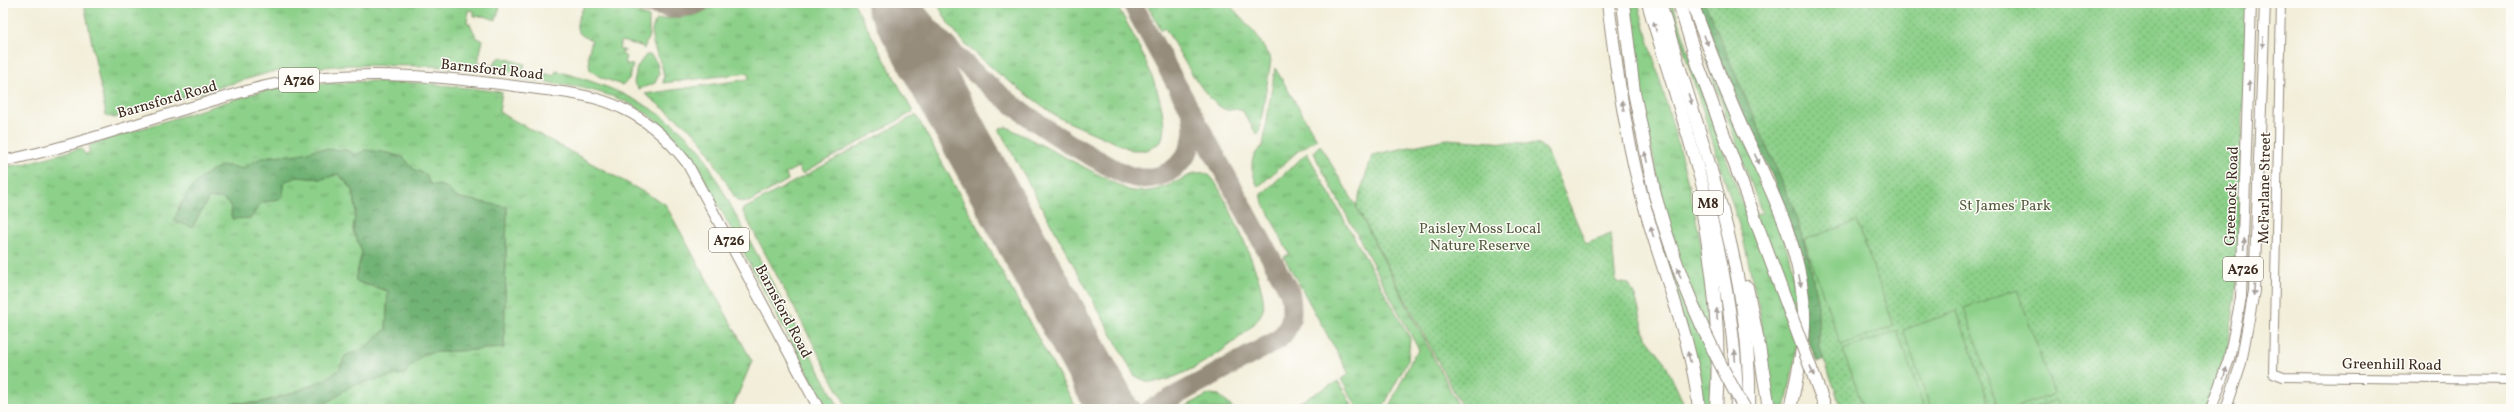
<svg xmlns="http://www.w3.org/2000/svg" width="2514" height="412" viewBox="0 0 2514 412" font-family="Vollkorn,serif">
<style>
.grass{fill:url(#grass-tufts);stroke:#647d54}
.forest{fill:url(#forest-crowns);stroke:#566e4a}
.park{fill:url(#park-dots);stroke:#647d54}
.pitch{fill:#8cd089;stroke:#647d54}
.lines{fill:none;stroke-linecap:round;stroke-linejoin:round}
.taxiway{stroke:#968c7c;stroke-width:20}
.runway{stroke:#968c7c;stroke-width:50}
.minor-casing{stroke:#968c7c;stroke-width:10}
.major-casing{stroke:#968c7c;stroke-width:12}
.highway-casing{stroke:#968c7c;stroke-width:14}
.minor{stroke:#fff;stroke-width:8}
.major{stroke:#fff;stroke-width:10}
.highway{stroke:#fff;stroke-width:12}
.highway-bridge-casing{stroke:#968c7c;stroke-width:14;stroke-linecap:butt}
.highway-bridge{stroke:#fff;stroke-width:12}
.oneway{fill:#a79f9a}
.labels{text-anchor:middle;stroke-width:3;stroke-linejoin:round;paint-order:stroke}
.shield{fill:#fdfcf7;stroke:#75695f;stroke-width:1}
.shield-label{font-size:14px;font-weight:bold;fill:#3b2a1e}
.street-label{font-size:15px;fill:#3b2a1e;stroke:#fdfcf7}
.park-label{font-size:15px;fill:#535c3e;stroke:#fdfcf7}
</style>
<defs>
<pattern id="grass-tufts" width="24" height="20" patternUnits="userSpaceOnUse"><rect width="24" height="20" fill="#8cd089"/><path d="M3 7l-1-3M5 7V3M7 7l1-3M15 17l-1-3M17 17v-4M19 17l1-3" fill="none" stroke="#74a96f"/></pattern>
<pattern id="forest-crowns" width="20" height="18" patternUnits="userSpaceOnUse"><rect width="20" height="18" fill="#71b275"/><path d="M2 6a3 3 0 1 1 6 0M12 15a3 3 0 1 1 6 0" fill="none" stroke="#5e915f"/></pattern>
<pattern id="park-dots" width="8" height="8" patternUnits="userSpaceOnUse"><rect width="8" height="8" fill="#8cd089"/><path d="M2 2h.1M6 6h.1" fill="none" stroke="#74a96f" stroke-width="1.8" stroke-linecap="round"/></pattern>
</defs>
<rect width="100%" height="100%" fill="#fdfcf7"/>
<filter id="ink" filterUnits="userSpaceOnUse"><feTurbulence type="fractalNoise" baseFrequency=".025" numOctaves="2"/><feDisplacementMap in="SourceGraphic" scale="8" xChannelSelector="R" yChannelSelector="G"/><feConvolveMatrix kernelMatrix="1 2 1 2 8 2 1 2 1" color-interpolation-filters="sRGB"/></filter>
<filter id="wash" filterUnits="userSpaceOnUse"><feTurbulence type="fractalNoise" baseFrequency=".012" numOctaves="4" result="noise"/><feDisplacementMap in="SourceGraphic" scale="16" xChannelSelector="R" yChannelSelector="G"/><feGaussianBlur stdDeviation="0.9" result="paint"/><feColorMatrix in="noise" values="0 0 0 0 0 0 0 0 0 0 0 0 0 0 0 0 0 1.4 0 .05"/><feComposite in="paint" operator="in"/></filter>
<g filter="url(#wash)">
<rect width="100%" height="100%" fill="#f2eed9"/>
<g class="grass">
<path d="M84,3H501L496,20L484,16L474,17V11L468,10L467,23L470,24L477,38L483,40L478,62L494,66L496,60L501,57L525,64L522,75L542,79L543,73L554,76L556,71C611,85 665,108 702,152L840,409H827L697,165C645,92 599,90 517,78L513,72L428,66L346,65L271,72L114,118L106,115Z"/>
<path d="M585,3H611L649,17V35L644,49L641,46L621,41L619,49L626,51H622V54L626,57L624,63L633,65L629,79L622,85L600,77L590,70L588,55L592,40C568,32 578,21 585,3Z"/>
<path d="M721,3H854L913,112L802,174L798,167L786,173L788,180L749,202L737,201L704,144L693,131L645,94L749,79L748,73L663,83C668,61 642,43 656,20L696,15Z"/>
<path d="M937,3H1116C1133,34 1175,109 1161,142L1147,150H1132L1059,118L999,74L967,46L948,23Z"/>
<path d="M1146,3H1228L1256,34L1271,60L1259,133L1257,135L1242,110C1236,107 1229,113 1222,108C1202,97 1177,48 1165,28L1161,30Z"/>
<path d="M1629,3H1638C1662,92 1692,179 1705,270C1711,316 1712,363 1712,409H1703L1647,198L1661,192L1644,115Z"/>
<path d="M1669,3H1673L1694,69L1748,218L1762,213L1705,57C1745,146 1808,247 1796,349C1794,369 1789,389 1785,409H1774L1761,319L1743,238Z"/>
<polygon points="646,55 651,55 657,63 659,74 655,83 639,89 634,83 637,67"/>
<path d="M1275,68L1317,139L1298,151L1258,187C1251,170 1247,158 1263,146Z"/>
<path d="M371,81L425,83L502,92L499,112L665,204L752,361L732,409H318L352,385L405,373C410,364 418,362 424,353L504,348L507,208L456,197L446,187L430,184L425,174L413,169L404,158L388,153L365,150L356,155L346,150L316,149L303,155L270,156L243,169L225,166L189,194L178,207L192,227L209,198H221L230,204L261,203L282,198L285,181L297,177L322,179L338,174L353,190L356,209L353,230L362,252L355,281L388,291L386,329L365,348L345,356L340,369L328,378L290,394L259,403H231L225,409H3V167L24,164L81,148L85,154L89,153V145L255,93L289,86Z"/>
<polygon points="916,115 1077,409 848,409 742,210"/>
<path d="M1007,127L1128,190C1155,196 1172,183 1195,173C1202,172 1208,173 1212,178C1225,194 1270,292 1263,310C1255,335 1176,385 1151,382C1145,381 1139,378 1134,375L1000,131V128Z"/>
<polygon points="1320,145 1355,204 1460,409 1388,409 1414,355 1419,350 1317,160 1314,151"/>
<polygon points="1307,153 1410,338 1408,360 1382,409 1358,409 1341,379 1349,374 1284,257 1289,254 1263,202 1261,195"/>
<polygon points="1338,381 1354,409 1287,409"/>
<polygon points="1210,394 1219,395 1234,409 1180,409"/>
</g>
<g class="forest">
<polygon points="1697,3 1705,3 1793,207 1809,259 1818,306 1819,346 1824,359 1817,362 1807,337 1792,240 1775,182 1715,54"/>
<path d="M316,149L346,150L356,155L365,150L388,153L404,158L413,169L425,174L430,184L446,187L456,197L507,207L504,348L424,353C418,362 410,363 406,373L352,385L318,409H225L231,403H259L290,394L328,378L340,369L345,356L365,348L386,329L388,291L355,281L362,252L353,230L356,209L353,190L339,174L322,179L298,177L285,181L282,198L261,203L251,218L232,219L230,204L221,198H209L192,227L174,221C181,199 200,170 225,166C230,165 238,168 243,169C266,148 289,161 316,149Z"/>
</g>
<g class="park">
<polygon points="1705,3 2247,3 2237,286 2228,347 2207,409 1842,409 1819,346 1818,306 1809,259 1793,207"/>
<polygon points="1446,139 1539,145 1546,149 1586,244 1611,234 1616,282 1629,284 1636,299 1646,337 1663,359 1684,404 1684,409 1463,409 1356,206 1372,155"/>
</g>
<g class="pitch">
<polygon points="1857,221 1894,326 1841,345 1804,240"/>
<polygon points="2017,289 2054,394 2011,409 1999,409 1964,308"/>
<polygon points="1957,311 1991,409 1931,409 1903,330"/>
<polygon points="1897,331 1924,409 1864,409 1843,350"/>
<polygon points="2056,400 2059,409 2031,409"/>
</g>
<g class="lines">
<g class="taxiway">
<polyline points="644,3 676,9 699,3"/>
<path d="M908,3C959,66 1027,122 1098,160C1109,166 1121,174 1133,177C1148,181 1167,176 1178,165C1192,151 1196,135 1192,116"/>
<path d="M1132,3L1290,293C1293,312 1293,326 1278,340L1151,409"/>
<polyline points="911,7 925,65"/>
<polyline points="1102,390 1114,401 1132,409"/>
</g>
<polyline class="runway" points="891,3 1113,409"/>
</g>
</g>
<g filter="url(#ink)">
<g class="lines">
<g class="minor-casing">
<polyline id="minor" points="2281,3 2273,373 2283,377 2511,380"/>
</g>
<g class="major-casing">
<g id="major">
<path d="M3,161C72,147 140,122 208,102C232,95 256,87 281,83C361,68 450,77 530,88C560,92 593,94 621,108C648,120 669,140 687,163L819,409"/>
<polyline points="2211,409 2229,359 2241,298 2251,3"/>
<polyline points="2226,409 2241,363 2254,291 2265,3"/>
</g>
</g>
<g class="highway-casing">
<g id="highway">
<path d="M1608,3C1617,75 1627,148 1648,218C1666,281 1693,344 1699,409"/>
<polyline points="1623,3 1634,92 1655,195"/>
<path d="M1648,3C1688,140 1736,264 1737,409"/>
<path d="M1660,3C1698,136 1753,269 1749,409"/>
<polyline points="1679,3 1698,65 1754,216"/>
<path d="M1692,3C1708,46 1724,88 1743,130C1770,188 1802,247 1804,313C1805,346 1797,377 1790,409"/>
<path d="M1703,215C1715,280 1721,343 1716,409"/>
<polyline points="1747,287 1759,346 1769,409"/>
</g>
</g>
<use href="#minor" class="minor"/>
<use href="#major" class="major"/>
<use href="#highway" class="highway"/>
<g class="highway-bridge-casing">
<g id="highway-bridge">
<path d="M1655,195C1676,271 1705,341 1745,409"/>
<polyline points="1754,216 1826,409"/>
</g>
</g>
<use href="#highway-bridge" class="highway-bridge"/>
</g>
<defs><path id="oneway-solid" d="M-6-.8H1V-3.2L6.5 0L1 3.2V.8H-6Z"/></defs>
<g class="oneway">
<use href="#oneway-solid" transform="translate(1655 27) rotate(-106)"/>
<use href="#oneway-solid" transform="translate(1706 40) rotate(69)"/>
<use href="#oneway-solid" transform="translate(2263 42) rotate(92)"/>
<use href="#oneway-solid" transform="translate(2249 86) rotate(-89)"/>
<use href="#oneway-solid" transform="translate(1690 99) rotate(72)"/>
<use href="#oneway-solid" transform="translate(1623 106) rotate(-99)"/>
<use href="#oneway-solid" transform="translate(1646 157) rotate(-102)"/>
<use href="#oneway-solid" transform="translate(1757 159) rotate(64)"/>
<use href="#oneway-solid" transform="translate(1652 232) rotate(-107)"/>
<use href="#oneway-solid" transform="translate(2244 244) rotate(-87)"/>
<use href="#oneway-solid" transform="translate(1679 273) rotate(-110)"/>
<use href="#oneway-solid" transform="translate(1800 281) rotate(79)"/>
<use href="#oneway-solid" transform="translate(2254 290) rotate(95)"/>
<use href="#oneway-solid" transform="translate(1717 314) rotate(-93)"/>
<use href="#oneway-solid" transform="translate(1735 356) rotate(-93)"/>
<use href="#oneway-solid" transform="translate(1689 357) rotate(-104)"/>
<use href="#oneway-solid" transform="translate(1812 371) rotate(70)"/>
<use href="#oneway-solid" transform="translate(2225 373) rotate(-73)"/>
</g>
</g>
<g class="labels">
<g class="shield">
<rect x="279" y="68" width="40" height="24" rx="3"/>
<rect x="1693" y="191" width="30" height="24" rx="3"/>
<rect x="709" y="228" width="40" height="24" rx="3"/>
<rect x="2223" y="257" width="40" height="24" rx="3"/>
</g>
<g class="shield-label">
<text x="299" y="85">A726</text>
<text x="1708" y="208">M8</text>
<text x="729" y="245">A726</text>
<text x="2243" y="274">A726</text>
</g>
<g class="street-label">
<text transform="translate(492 69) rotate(6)" y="5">Barnsford Road</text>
<text transform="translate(167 99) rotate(-16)" y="5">Barnsford Road</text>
<text transform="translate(2264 188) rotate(-89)" y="5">McFarlane Street</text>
<text transform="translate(2231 196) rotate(-88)" y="5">Greenock Road</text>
<text transform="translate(784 311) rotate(62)" y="5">Barnsford Road</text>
<text transform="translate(2392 364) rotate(1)" y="5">Greenhill Road</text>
</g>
<g class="park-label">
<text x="2005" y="210">St James' Park</text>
<text x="1480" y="233">Paisley Moss Local<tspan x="1480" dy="17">Nature Reserve</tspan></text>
</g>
</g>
<rect width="2514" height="412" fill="none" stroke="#fdfcf7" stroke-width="16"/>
</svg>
